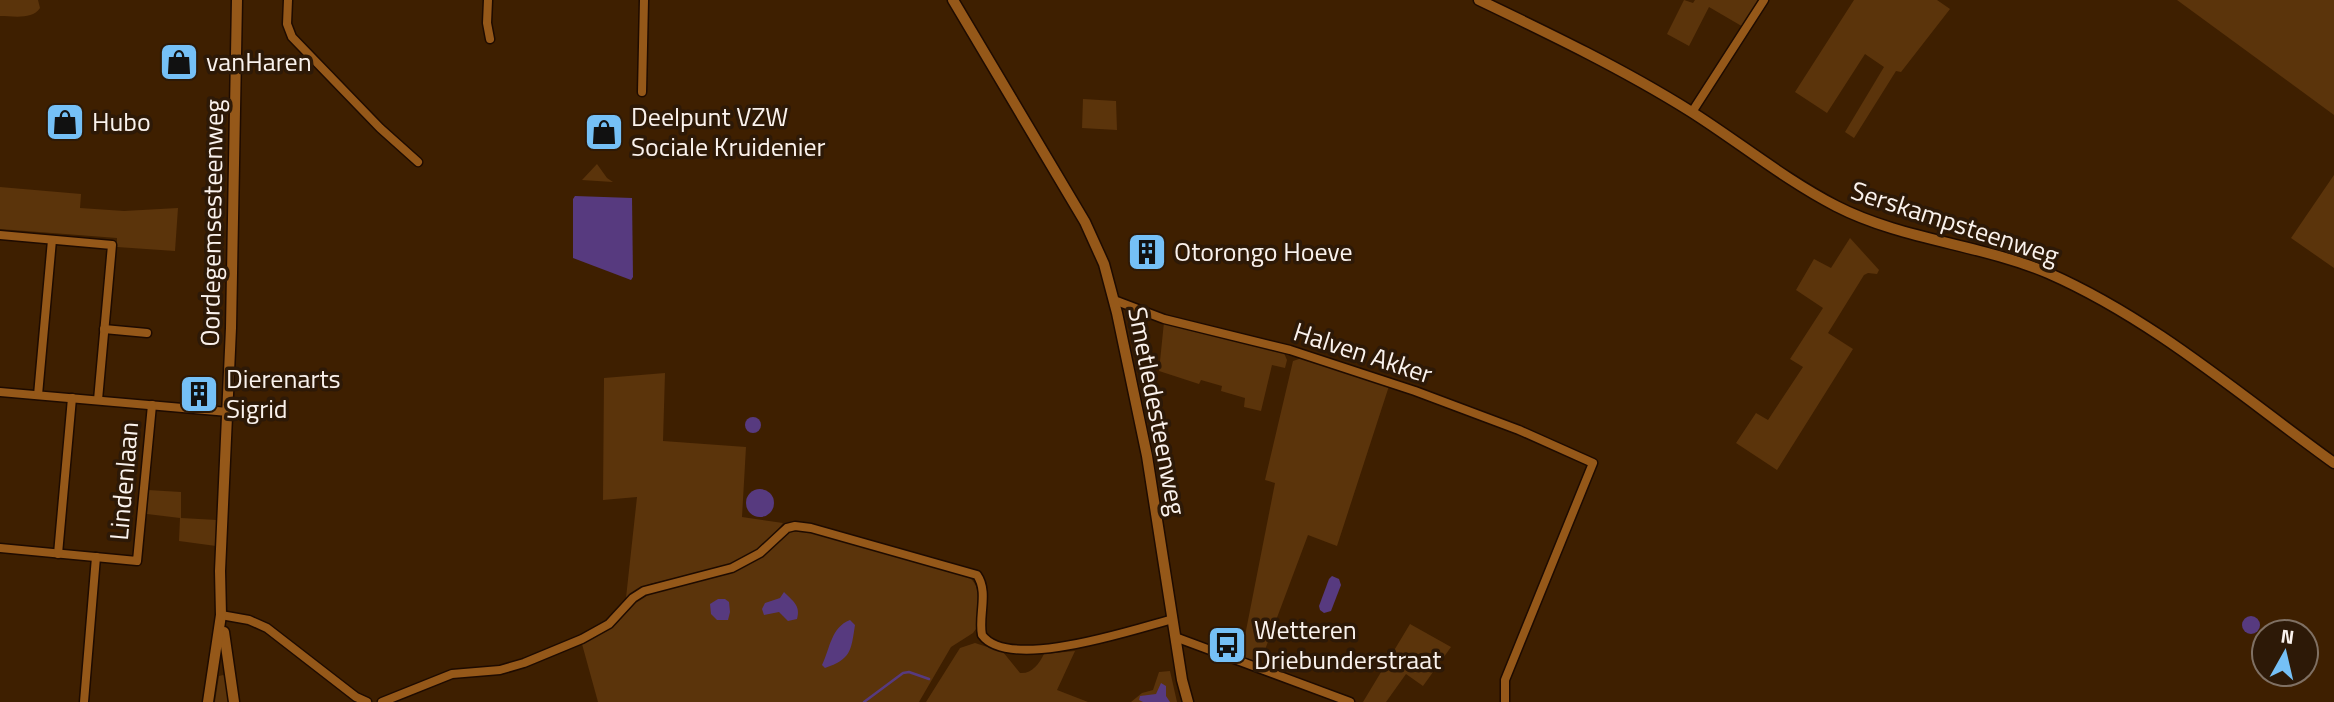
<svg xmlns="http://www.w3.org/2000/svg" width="2334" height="702" viewBox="0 0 2334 702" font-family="'Titillium Web',sans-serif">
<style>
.green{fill:#5b340b}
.water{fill:#573a7f}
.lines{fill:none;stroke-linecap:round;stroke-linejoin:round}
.stream{stroke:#573a7f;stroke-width:2.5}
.minor-casing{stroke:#1e0b00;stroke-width:11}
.tertiary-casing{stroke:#1e0b00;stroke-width:13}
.minor{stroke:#955819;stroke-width:8}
.tertiary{stroke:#955819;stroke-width:10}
.labels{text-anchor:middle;stroke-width:7;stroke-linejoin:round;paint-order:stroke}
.poi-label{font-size:26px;fill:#faf2ed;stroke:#2d1907;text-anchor:start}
.street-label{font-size:26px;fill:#faf2ed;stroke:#2d1907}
</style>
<rect width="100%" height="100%" fill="#3e1f00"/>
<g class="green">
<path d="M0,0H38L40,8C32,20 13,16 0,16Z"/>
<polygon points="1684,0 1693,3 1695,0 1763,0 1745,28 1709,7 1689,46 1667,34"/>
<polygon points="1854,0 1937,0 1950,9 1901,72 1896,71 1854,138 1845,132 1884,67 1865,54 1827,113 1795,92"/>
<polygon points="2178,0 2334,0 2334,115 2177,0"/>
<polygon points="1083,99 1116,101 1117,130 1082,128"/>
<polygon points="597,164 607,178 613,182 582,180"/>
<polygon points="2334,175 2334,268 2291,238"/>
<polygon points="0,187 81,194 80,208 124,211 178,208 175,251 117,247 117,238 0,229"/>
<polygon points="1850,238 1879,270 1877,274 1868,273 1864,275 1828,333 1853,349 1777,470 1736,443 1756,413 1768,420 1803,367 1790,359 1823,308 1796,290 1814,259 1831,268"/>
<polygon points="1164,322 1284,353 1287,360 1285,368 1272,365 1261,411 1244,407 1245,398 1221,391 1222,386 1201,380 1199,384 1159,371"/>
<polygon points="1302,358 1389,386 1337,546 1308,535 1260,663 1241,656 1275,483 1265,480 1293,361"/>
<polygon points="665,373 663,441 746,447 742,517 783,523 767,543 738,563 650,584 638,589 626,598 637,497 603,500 604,378"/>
<polygon points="148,490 181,492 181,518 217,520 216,546 179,541 180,518 147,514"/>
<path d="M801,530L966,575C985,586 977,611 976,629L973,633L951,647L919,702H598L582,644L609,629L617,623L634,603L649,594L713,577L787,533Z"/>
<polygon points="1410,624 1451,647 1423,686 1406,674 1386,702 1363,702"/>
<path d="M975,643L1003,652L1020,673C1032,674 1039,664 1044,654L1075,651L1057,690L1088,702H926L960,648Z"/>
<polygon points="1170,671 1177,702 1131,702 1142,693 1153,690 1159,672"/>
<polygon points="223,675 225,676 231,702 215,702 219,676"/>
</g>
<g class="water">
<polygon points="575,196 632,198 633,277 631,280 573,258 573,199"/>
<circle cx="753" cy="425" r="8"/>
<circle cx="760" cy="503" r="14"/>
<polygon points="1332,576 1339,579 1341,585 1331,611 1324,613 1320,610 1319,606 1329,579"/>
<path d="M784,592C793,601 801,606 797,619L788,621L779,612L764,615L762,609L765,603L780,598Z"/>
<polygon points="718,599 725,599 729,602 730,612 728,620 717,620 711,614 710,604"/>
<circle cx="2251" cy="625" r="9"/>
<path d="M850,620L855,625C851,651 851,659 825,668L822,665C830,649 831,627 850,620Z"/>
<polygon points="1161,683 1166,686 1166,696 1170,702 1143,702 1139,700 1140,696 1156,694"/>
</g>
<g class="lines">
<polyline class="stream" points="864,702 903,673 909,672 929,679"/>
<g class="minor-casing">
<g id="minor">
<polyline points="288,0 287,24 292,37 380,128 418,162"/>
<polyline points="488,0 487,23 490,39"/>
<polyline points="642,92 644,0"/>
<polyline points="1692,112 1764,0"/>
<polyline points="0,235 112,245 98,400"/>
<polyline points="1114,300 1164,319 1290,350 1415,391 1519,430 1593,463 1505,680 1505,702"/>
<polyline points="104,329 147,333"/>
<polyline points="0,392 228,412"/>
<polyline points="38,395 52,240"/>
<polyline points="0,548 137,561 152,405"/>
<polyline points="58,554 72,398"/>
<polyline points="221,615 249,620 267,628 356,697 367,702"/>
<polyline points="1175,637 1350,702"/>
<polyline points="84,702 96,557"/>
<path d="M382,702L452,674L500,670L524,663L582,639L609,624L633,598L644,591L732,568L760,553L787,528L795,526L811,528L977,575C989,592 978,616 982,635C1009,672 1135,629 1173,619"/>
</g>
</g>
<g class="tertiary-casing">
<g id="tertiary">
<polyline points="953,0 1085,222 1104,264 1117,313 1147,456 1182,680 1188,702"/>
<path d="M1479,0C1550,34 1623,69 1690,111C1739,142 1784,179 1836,206C1902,240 1980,244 2048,273C2153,319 2241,396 2334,463"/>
<polyline points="224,632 234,702"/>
<polyline points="208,702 221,615 220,571 231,328 237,0"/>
</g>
</g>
<use href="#minor" class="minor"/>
<use href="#tertiary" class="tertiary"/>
</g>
<defs>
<g id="shop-square" transform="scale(2.0125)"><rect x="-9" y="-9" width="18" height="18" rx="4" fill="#75c0f6" stroke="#2d1907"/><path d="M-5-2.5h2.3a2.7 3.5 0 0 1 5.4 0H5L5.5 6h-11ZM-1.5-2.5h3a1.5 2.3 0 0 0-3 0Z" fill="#111"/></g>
<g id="building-square" transform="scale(2.0125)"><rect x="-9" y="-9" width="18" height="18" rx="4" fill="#75c0f6" stroke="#2d1907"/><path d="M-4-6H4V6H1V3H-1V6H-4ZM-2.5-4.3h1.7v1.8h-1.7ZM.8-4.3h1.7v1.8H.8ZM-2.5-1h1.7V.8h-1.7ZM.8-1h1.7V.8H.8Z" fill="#111"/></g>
<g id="bus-square" transform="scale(2.0125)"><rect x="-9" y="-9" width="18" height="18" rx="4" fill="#75c0f6" stroke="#2d1907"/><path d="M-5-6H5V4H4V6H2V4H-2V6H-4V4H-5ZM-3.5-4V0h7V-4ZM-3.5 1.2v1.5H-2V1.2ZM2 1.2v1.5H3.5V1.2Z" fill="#111"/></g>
</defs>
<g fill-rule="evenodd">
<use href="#shop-square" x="179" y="62"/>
<use href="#shop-square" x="65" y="122"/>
<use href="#shop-square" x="604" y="132"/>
<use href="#building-square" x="1147" y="252"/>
<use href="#building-square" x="199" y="394"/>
<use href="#bus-square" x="1227" y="645"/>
</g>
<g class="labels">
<g class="poi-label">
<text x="206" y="71">vanHaren</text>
<text x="631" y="126">Deelpunt VZW<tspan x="631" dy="30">Sociale Kruidenier</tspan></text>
<text x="92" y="131">Hubo</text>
<text x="1174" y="261">Otorongo Hoeve</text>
<text x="226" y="388">Dierenarts<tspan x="226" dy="30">Sigrid</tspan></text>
<text x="1254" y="639">Wetteren<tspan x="1254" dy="30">Driebunderstraat</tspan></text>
</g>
<g class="street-label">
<text transform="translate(212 223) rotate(-89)" y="9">Oordegemsesteenweg</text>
<text transform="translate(1955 223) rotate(18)" y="9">Serskampsteenweg</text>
<text transform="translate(1363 353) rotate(18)" y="9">Halven Akker</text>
<text transform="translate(1157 411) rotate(79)" y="9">Smetledesteenweg</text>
<text transform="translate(124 481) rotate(-85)" y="9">Lindenlaan</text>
</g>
</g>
<g transform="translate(2285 653) rotate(8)"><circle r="33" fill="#2d1907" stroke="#7f7063" stroke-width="2"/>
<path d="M0-5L12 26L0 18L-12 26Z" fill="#75c0f6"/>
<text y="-10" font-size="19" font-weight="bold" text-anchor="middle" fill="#faf2ed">N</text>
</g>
</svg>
